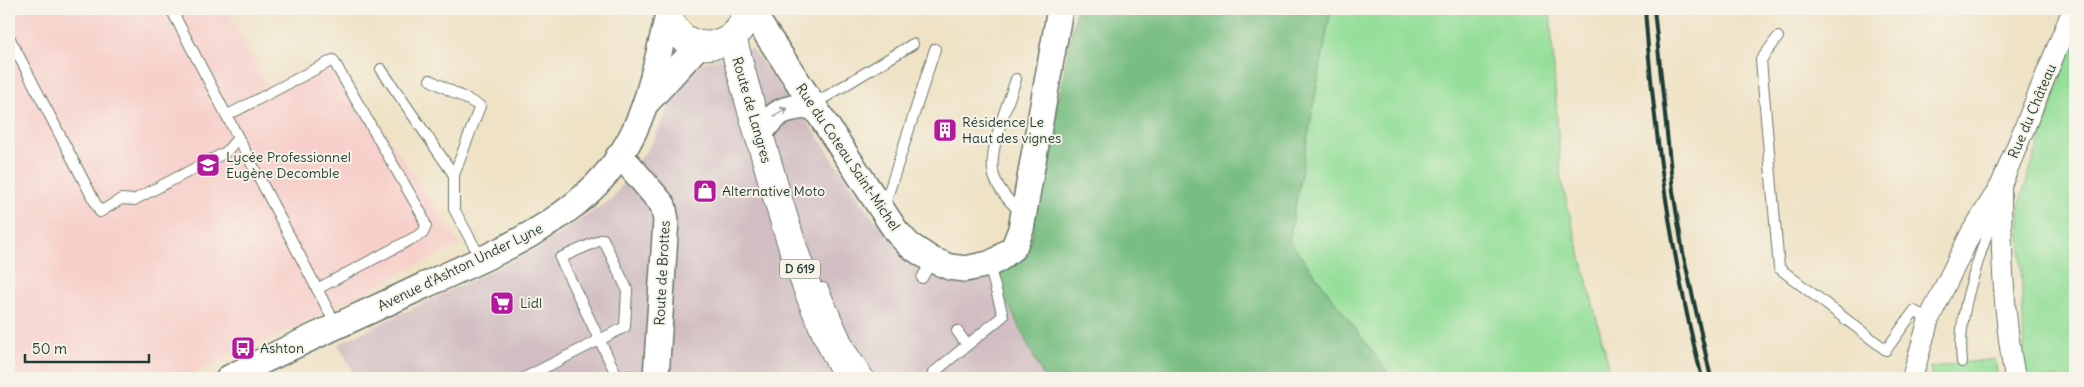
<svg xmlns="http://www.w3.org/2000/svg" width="2084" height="387" viewBox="0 0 2084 387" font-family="Delius,sans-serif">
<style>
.built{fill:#f7d0cb}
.industrial{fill:#d2bec2}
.green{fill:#95df9a;stroke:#5a8e67}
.forest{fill:#78be82;stroke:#4c7e5b}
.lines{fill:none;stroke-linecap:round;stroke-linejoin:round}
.service-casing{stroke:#687767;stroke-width:12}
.minor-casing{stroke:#687767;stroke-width:22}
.tertiary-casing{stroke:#687767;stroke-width:28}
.primary-casing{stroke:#687767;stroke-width:30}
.service{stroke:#fff;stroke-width:10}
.minor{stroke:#fff;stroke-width:20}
.tertiary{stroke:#fff;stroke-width:25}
.primary{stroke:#fff;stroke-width:28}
.rail{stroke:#1f3d34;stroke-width:4}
.oneway{stroke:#8f9e9a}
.labels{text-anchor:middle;stroke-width:4;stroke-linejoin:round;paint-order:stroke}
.shield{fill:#f7f3e8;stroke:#60746a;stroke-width:1}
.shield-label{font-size:12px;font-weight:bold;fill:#1f3d34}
.street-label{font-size:14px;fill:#1f3d34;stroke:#f7f3e8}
.poi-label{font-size:14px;fill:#1f3d34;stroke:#f7f3e8;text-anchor:start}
</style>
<rect width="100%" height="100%" fill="#f7f3e8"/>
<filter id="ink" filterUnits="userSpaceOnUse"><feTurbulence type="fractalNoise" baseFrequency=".02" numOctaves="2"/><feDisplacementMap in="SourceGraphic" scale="10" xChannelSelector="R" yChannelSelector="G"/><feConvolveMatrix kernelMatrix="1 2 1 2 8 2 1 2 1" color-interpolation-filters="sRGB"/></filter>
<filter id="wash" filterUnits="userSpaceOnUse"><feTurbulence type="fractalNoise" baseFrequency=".0096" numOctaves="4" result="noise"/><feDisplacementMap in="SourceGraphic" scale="20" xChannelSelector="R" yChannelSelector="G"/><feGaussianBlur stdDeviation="1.12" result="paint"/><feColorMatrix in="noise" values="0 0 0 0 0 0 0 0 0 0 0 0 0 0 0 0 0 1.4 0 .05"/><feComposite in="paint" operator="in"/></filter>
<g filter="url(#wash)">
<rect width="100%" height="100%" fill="#efe2c5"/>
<polygon class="built" points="9,9 227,9 268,87 333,54 460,244 314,318 183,378 9,378"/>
<polygon class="industrial" points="751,48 817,135 871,216 923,264 994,275 1044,378 356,378 338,344 538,248 612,199 655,138 685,68"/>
<g class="green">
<polygon points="1331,9 1550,9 1561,180 1612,378 1392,378 1289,240"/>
<polygon points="2075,34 2075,378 2025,378 2019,204"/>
<polygon points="1995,359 1998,378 1932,378 1930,367"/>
</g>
<polygon class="forest" points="1076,9 1331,9 1289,240 1392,378 1044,378 994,275 1029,248"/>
</g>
<g filter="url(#ink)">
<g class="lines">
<g class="service-casing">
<g id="service">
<polyline points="171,9 337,327"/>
<polyline points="9,37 100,212 121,199 134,200 226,152 238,138"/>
<polyline points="1778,37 1761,60 1779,268 1886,350 1914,311 1929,319"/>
<polyline points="381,69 454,175"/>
<path d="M1016,79C1008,104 987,151 994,176C999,191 1010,202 1021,213"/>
<polyline points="430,80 480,106 454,175 454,209 481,259"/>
<polyline points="814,104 913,44"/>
<polyline points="226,116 333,60 421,213 426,226 423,233 317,289"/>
<polyline points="884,207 935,49"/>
<polyline points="922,278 932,260"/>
<polyline points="823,288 850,348 870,378"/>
<polyline points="957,331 967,345"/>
<path d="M1962,362C1956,309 1981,258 1995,208"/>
<polyline points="933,373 1003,316 989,265"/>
<polyline points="524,378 625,327 627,289 603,239 560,258 617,376"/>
<polyline points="613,378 617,376 656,377"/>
</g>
</g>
<g class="minor-casing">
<g id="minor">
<path d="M2001,185C2001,250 2003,314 2015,378"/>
<polyline points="1912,378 1929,319 1971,233 2001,185 2073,9"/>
</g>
</g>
<g class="tertiary-casing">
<g id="tertiary">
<polyline points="750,9 896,231 909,245 932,260 950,267 965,269 989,264 999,259 1014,247 1021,229 1060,9"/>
<polyline points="649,100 698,46"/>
<path d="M759,135C776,110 783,108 813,105"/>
<polyline points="618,157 629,165 663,205 666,220 656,378"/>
<path d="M229,378C292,345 358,317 423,286C499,251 586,219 629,141C650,103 657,58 668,16"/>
</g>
</g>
<g class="primary-casing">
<g id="primary">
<path d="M668,9C672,58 743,57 746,9"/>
<path d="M732,37C743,80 755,122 768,165C789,239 811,311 849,378"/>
</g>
</g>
<use href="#service" class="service"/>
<use href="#minor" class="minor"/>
<use href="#tertiary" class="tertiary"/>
<use href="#primary" class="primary"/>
<g class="rail">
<path d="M1645,9C1654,134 1671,257 1702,378"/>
<polyline points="1654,9 1673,191 1683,253 1711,378"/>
</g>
</g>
<defs><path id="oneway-shaft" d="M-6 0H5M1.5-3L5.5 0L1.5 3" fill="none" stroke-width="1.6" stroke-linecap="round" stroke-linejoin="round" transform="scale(1.25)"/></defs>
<use class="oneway" href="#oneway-shaft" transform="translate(781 112) rotate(-29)"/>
</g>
<defs>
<g id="building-square" transform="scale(1.25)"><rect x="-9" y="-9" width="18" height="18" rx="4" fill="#b5179e" stroke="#f7f3e8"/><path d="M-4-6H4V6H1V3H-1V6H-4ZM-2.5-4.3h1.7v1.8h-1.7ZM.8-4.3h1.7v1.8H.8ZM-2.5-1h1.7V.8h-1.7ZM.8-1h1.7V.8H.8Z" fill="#fff"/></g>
<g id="school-square" transform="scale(1.25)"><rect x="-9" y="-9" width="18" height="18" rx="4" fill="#b5179e" stroke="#f7f3e8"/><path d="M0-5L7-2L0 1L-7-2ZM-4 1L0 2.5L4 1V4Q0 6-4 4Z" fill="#fff"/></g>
<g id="shop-square" transform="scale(1.25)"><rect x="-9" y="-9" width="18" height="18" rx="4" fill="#b5179e" stroke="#f7f3e8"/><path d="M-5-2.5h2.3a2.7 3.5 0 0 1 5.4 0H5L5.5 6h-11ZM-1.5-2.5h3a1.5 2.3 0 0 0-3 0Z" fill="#fff"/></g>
<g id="supermarket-square" transform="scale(1.25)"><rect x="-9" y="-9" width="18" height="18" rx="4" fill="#b5179e" stroke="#f7f3e8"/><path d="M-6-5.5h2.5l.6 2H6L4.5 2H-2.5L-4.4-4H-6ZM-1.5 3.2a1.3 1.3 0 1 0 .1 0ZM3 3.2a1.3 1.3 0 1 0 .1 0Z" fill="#fff"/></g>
<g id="bus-square" transform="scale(1.25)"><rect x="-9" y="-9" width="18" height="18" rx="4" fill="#b5179e" stroke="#f7f3e8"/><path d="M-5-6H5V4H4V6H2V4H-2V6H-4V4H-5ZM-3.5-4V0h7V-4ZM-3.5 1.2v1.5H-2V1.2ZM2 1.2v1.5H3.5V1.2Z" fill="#fff"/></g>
</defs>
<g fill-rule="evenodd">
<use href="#building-square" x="945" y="130"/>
<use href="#school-square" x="208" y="165"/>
<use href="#shop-square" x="705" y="191"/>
<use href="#supermarket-square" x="502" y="303"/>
<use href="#bus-square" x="243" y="348"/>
</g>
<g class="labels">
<rect class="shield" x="780" y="259.5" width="40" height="19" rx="4"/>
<g class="shield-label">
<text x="800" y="273">D 619</text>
</g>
<g class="street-label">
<text transform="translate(752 110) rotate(74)" y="5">Route de Langres</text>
<text transform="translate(2032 111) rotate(-67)" y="5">Rue du Château</text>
<text transform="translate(848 157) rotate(56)" y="5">Rue du Coteau Saint-Michel</text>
<text transform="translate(460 267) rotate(-26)" y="5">Avenue d'Ashton Under Lyne</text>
<text transform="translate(662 273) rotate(-87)" y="5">Route de Brottes</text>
</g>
<g class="poi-label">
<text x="962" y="127">Résidence Le<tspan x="962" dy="16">Haut des vignes</tspan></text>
<text x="226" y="162">Lycée Professionnel<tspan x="226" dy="16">Eugène Decomble</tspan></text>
<text x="722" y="196">Alternative Moto</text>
<text x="520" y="308">Lidl</text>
<text x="260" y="353">Ashton</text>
</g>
</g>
<rect width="2084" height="387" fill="none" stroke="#f7f3e8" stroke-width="30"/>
<path d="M25 354v8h124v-8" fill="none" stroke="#1f3d34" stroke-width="2.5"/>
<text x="32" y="354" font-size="15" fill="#1f3d34" stroke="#f7f3e8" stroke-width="4" paint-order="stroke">50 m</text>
</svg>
